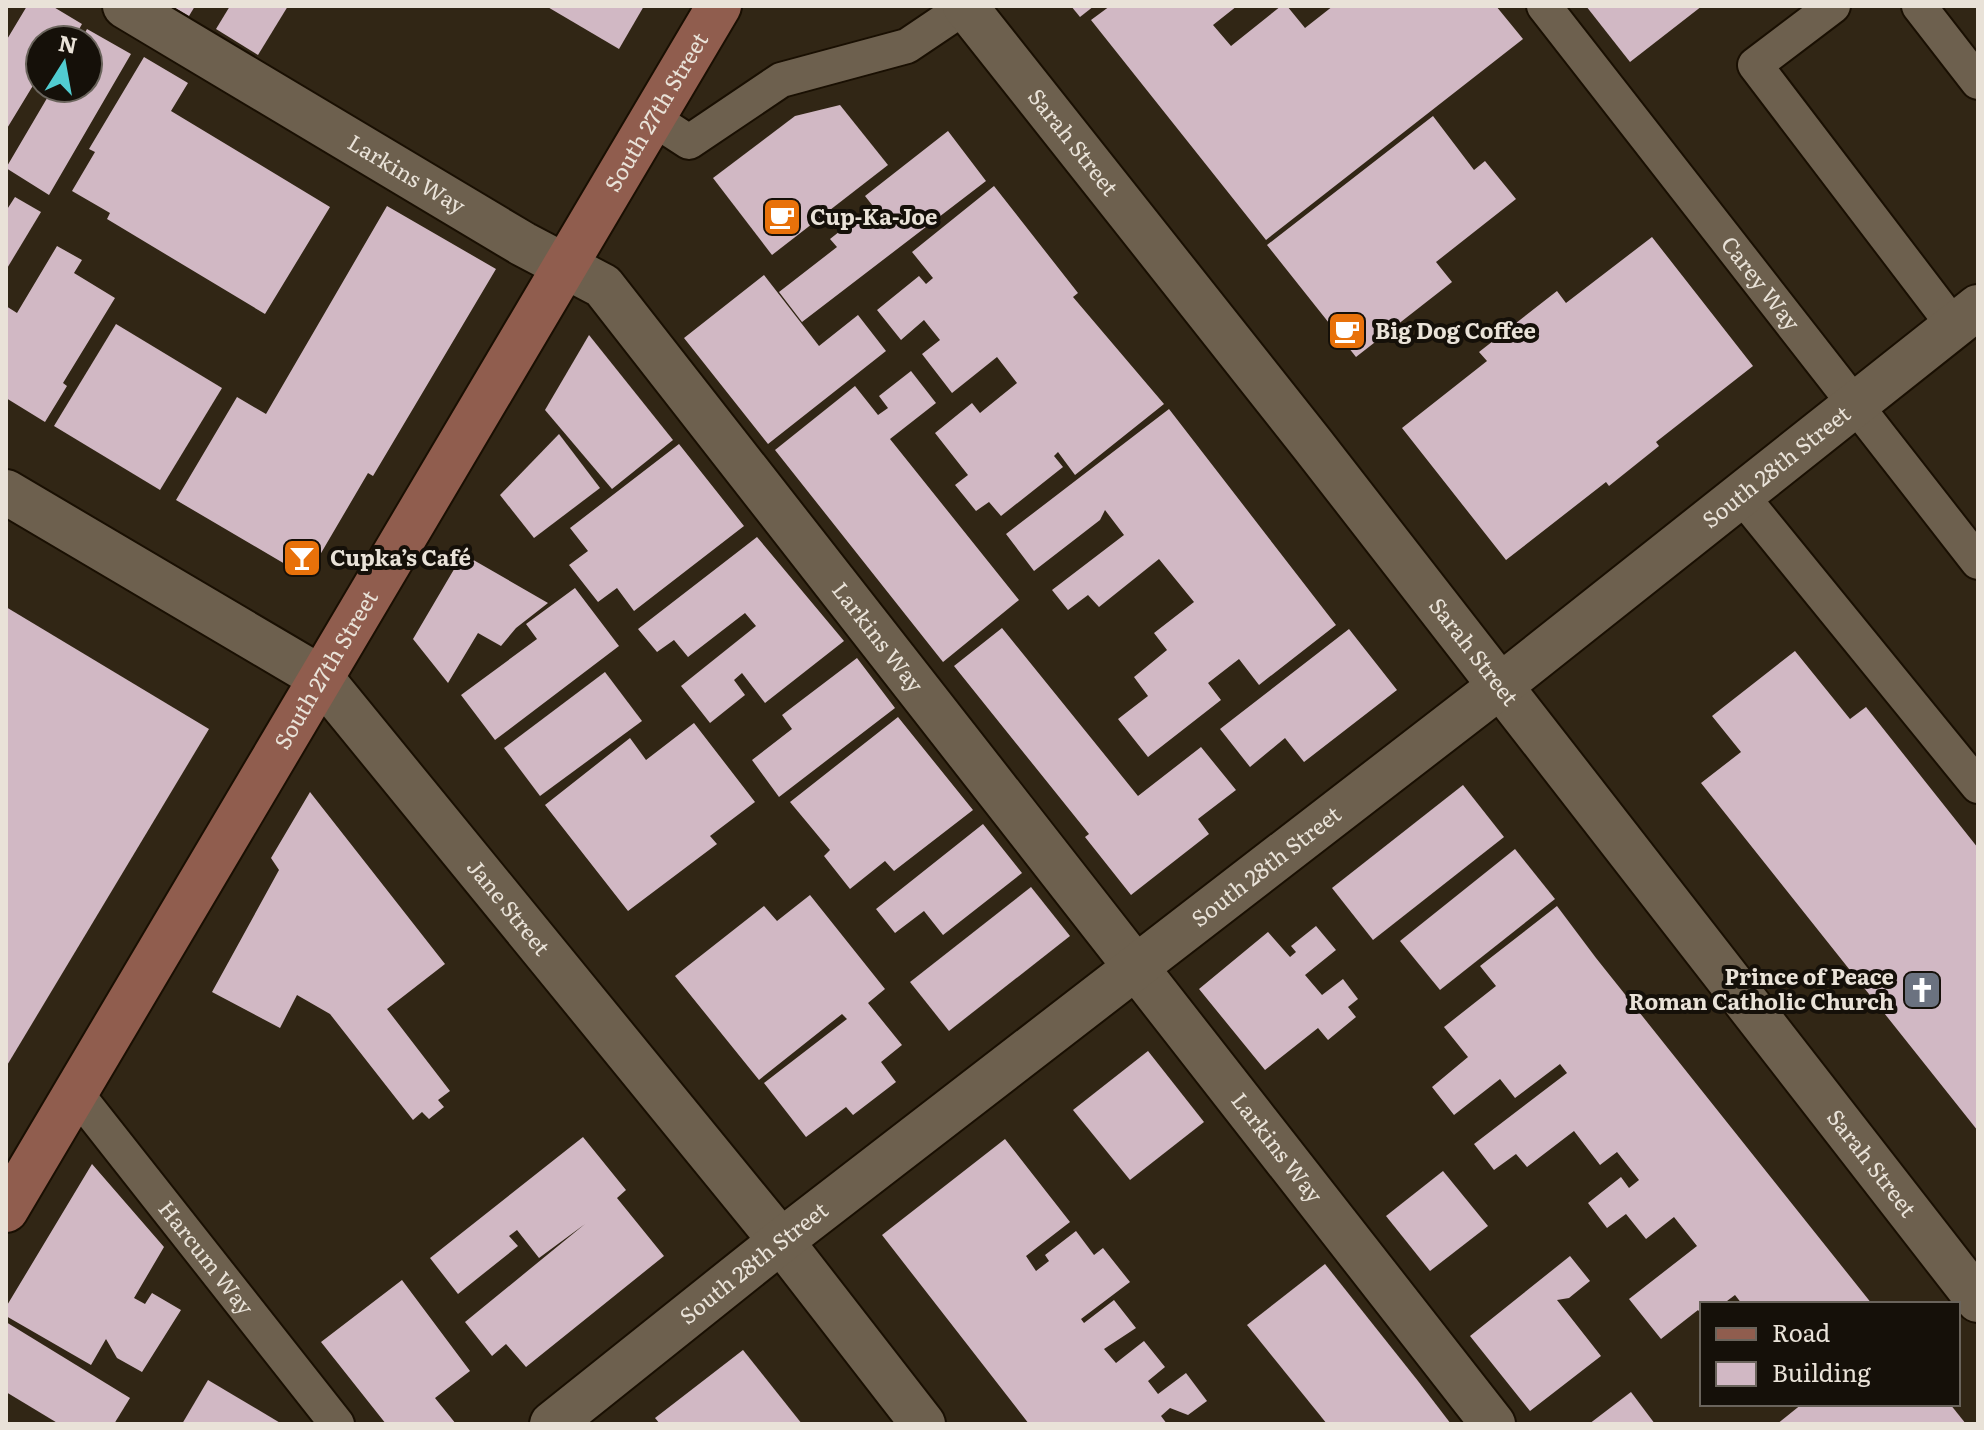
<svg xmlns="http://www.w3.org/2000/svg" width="1984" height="1430" viewBox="0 0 1984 1430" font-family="Literata,serif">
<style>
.building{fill:#d1b8c4}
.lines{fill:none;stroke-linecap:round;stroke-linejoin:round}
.lane-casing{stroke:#190f02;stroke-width:38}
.street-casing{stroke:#190f02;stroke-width:48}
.secondary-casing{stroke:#190f02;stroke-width:48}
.lane{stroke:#6d604e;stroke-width:34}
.street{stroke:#6d604e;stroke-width:44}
.secondary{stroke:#905d4e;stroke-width:44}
.labels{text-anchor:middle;stroke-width:8;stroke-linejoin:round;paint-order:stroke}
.street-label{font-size:22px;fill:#e9e2d8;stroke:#151009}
.poi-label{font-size:22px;font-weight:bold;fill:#e9e2d8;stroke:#151009;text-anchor:start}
</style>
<rect width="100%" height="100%" fill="#312615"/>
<g class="building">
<polygon points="27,6 52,6 82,24 73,40 40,40 40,74 6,130 6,41"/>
<polygon points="172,6 195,6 189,16"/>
<polygon points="230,6 288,6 258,55 216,29"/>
<polygon points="546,6 644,6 619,49"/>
<polygon points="1071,6 1094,6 1080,17"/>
<polygon points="1110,6 1237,6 1213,25 1231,46 1281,6 1287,6 1305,28 1333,6 1496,6 1523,39 1266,240 1091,20"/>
<polygon points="1586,6 1702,6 1630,62"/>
<polygon points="87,29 131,54 49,195 6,168 53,88 88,88 88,40 81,40"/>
<polygon points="144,57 188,83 171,111 330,207 265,314 107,219 110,213 72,191 95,152 89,149"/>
<polygon points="840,105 888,165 772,255 713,178 795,116"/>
<polygon points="1433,116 1474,170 1485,161 1516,199 1436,262 1452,282 1356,357 1267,245"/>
<polygon points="948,131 986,181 802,322 779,292 837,247 830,239 864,212 872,223 880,215 865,196"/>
<polygon points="994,186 1078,293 1073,297 1164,404 1075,475 1058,452 1054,456 1063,467 1001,516 989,502 976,511 955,485 968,475 935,433 972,403 980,413 1017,383 997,357 952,393 922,354 940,340 924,320 901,340 877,310 919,276 926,284 933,278 912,252"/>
<polygon points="15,197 41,212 6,270 6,211"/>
<polygon points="387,206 496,269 373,476 368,473 307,577 176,500 237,397 266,414"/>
<polygon points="1652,237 1753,366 1656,442 1659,446 1609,486 1606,482 1506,560 1402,428 1487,361 1479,352 1557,291 1566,303"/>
<polygon points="57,246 82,260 74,273 115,298 63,383 67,386 45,422 6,398 6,306 17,313"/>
<polygon points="764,275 819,346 858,315 886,351 768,444 684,338"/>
<polygon points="116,324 222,388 160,490 54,426"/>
<polygon points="589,335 673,440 612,489 545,410"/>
<polygon points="911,371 936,403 890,439 1019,600 943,662 775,450 855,386 878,415 888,408 879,396"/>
<polygon points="1169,409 1336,625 1259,685 1239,659 1208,683 1221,700 1148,757 1118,719 1148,696 1134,677 1167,650 1154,633 1194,602 1159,559 1099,607 1088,595 1068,610 1052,590 1124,535 1105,510 1100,520 1034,571 1006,534"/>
<polygon points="559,434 600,488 534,538 500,495"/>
<polygon points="679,444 744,526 634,611 617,588 598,602 569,565 588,551 570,528"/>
<polygon points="757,537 844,641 765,703 742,673 734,680 745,695 710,723 681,686 756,626 745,613 688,657 674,640 657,652 638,629"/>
<polygon points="463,554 548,603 516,628 501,646 478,633 448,683 413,639"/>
<polygon points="575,588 619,646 495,740 461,695 537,639 526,624"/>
<polygon points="6,607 209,729 6,1067"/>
<polygon points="1002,628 1138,796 1201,747 1236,790 1198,819 1209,834 1131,895 1085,837 1089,834 954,666"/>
<polygon points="1349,629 1397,690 1304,762 1285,738 1250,767 1220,729"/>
<polygon points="1795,651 1850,719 1866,707 1978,848 1978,1131 1701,783 1741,752 1712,716"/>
<polygon points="857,658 895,708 779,797 752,760 792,729 782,715"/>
<polygon points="605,672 642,721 540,796 504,748"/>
<polygon points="898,717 973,810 894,871 885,861 850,889 824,856 830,850 790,802"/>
<polygon points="694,723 755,802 710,836 717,844 628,911 545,805 630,738 646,760"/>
<polygon points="1463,785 1504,837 1373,940 1332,888"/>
<polygon points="310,792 445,964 387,1009 450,1091 438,1100 444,1107 429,1119 422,1112 413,1120 330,1014 297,995 280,1028 212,992 279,870 271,858"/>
<polygon points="983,824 1022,873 943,935 924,911 895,933 876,909"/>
<polygon points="1515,849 1555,899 1440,990 1400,941"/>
<polygon points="1031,887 1070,936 949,1031 910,982"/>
<polygon points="810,895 885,989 868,1003 902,1045 881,1062 896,1082 853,1115 846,1107 806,1137 764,1083 847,1019 842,1014 759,1080 675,976 764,906 777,921"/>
<polygon points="1557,906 1596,958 1872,1304 1742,1304 1735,1295 1723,1304 1702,1304 1702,1315 1698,1310 1661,1339 1629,1299 1697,1246 1674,1217 1646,1239 1626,1214 1607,1228 1588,1203 1621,1177 1629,1188 1639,1180 1617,1152 1600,1165 1574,1131 1527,1167 1516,1154 1494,1170 1474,1144 1567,1073 1560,1064 1515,1098 1500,1079 1454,1115 1432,1087 1468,1057 1444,1027 1496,986 1480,966"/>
<polygon points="1316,926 1336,950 1305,975 1322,995 1343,979 1358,999 1348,1007 1356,1017 1328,1040 1318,1028 1265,1070 1199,989 1268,932 1290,957 1296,952 1291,946"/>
<polygon points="1148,1051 1204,1122 1130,1180 1073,1110"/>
<polygon points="583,1137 626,1190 617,1198 664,1256 526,1367 506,1344 492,1356 465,1322 585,1224 539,1258 517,1230 509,1236 518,1246 458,1294 430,1258"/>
<polygon points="1005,1139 1070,1222 1026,1256 1036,1271 1049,1261 1045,1255 1076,1231 1094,1255 1103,1248 1130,1282 1081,1319 1084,1323 1114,1300 1136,1328 1104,1349 1116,1363 1144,1341 1165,1367 1148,1381 1158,1394 1186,1373 1207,1401 1188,1415 1170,1408 1161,1416 1167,1424 1029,1424 882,1235"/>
<polygon points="92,1164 164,1247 134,1298 145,1304 152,1293 181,1310 142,1372 117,1358 106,1339 91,1365 6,1316 6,1307"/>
<polygon points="1443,1171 1488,1226 1430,1271 1386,1216"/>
<polygon points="1570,1256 1590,1281 1569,1298 1557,1300 1601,1356 1530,1411 1470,1336"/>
<polygon points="1325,1264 1418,1381 1451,1424 1327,1424 1247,1325"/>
<polygon points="402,1280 470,1371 435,1398 456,1424 386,1424 321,1342"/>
<polygon points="6,1322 130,1398 114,1424 59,1424 6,1392"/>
<polygon points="743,1350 802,1424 660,1424 655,1418"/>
<polygon points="208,1380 282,1424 182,1424"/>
<polygon points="1631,1392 1655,1424 1589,1424"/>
<polygon points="1802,1404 1950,1404 1966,1424 1777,1424"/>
</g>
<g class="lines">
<g class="lane-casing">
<g id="lane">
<path id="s1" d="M1544,6L1978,562"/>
<polyline points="1833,6 1755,65 1954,326"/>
<polyline points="1919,6 1978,82"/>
<polyline points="652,118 689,142 781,80 907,46 965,7"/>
<polyline points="1740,494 1978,786"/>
<path id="s2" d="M76,1093L337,1424"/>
</g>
</g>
<g class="street-casing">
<g id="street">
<path id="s3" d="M125,6L523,244L603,286L1493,1424"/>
<path id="s4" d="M965,6L1312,444L1978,1300"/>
<path id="s5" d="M6,492L321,678L781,1241L923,1424"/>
<path id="s6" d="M552,1424L781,1241L1499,687L1978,307"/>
</g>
</g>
<g class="secondary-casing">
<g id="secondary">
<path id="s7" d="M6,1210L719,6"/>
</g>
</g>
<use href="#lane" class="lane"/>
<use href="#street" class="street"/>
<use href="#secondary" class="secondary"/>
</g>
<defs>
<g id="cafe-square" transform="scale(2)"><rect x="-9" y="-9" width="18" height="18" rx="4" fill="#e8710a" stroke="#151009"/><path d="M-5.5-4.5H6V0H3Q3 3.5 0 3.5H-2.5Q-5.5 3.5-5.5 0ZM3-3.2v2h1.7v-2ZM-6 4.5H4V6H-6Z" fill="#fff"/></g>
<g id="bar-square" transform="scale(2)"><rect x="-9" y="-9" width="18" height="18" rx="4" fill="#e8710a" stroke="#151009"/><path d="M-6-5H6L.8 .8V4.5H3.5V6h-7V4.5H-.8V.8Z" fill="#fff"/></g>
<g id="church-square" transform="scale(2)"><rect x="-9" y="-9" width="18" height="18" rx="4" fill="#6b7280" stroke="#151009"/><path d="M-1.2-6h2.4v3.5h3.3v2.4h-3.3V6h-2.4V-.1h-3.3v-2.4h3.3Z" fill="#fff"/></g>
</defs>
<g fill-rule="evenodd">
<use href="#cafe-square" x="782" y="217"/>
<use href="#cafe-square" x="1347" y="331"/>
<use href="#bar-square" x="302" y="558"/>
<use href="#church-square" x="1922" y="990"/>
</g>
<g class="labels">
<g class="street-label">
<text dy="8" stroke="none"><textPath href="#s7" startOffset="1276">South 27th Street</textPath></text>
<text dy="8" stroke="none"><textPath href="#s4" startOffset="174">Sarah Street</textPath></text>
<text dy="8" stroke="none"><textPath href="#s3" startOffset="328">Larkins Way</textPath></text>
<text dy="8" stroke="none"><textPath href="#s1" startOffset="352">Carey Way</textPath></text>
<text dy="8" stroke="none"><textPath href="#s6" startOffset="1554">South 28th Street</textPath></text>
<text dy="8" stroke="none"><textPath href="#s3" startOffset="1000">Larkins Way</textPath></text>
<text dy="8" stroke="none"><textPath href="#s4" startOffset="822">Sarah Street</textPath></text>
<text dy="8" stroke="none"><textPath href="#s7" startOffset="628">South 27th Street</textPath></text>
<text dy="8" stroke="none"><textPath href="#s6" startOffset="906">South 28th Street</textPath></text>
<text dy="8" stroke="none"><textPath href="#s5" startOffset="662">Jane Street</textPath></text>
<text dy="8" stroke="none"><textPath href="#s3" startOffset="1648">Larkins Way</textPath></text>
<text dy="8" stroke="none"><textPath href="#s4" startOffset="1470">Sarah Street</textPath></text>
<text dy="8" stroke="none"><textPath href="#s2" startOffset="210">Harcum Way</textPath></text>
<text dy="8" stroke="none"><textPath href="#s6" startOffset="258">South 28th Street</textPath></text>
</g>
<g class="poi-label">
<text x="810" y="225">Cup-Ka-Joe</text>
<text x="1375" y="339">Big Dog Coffee</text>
<text x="330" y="566">Cupka’s Café</text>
<text x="1894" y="985" text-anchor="end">Prince of Peace<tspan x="1894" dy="25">Roman Catholic Church</tspan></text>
</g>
</g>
<rect width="1984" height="1430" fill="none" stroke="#e9e2d8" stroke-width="16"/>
<rect x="1700" y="1302" width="260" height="104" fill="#151009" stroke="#6a645c" stroke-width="2"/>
<rect x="1716" y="1328" width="40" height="12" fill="#905d4e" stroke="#6a645c" stroke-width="2"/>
<text x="1772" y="1342" font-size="24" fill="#e9e2d8">Road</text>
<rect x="1716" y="1362" width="40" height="24" fill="#d1b8c4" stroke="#6a645c" stroke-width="2"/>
<text x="1772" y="1382" font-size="24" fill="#e9e2d8">Building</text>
<g transform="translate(64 64) rotate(11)"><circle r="38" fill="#151009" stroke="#6a645c" stroke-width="2"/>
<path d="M0-6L14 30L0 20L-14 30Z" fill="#51ccd1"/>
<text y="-12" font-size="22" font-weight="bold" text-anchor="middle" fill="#e9e2d8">N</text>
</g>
</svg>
